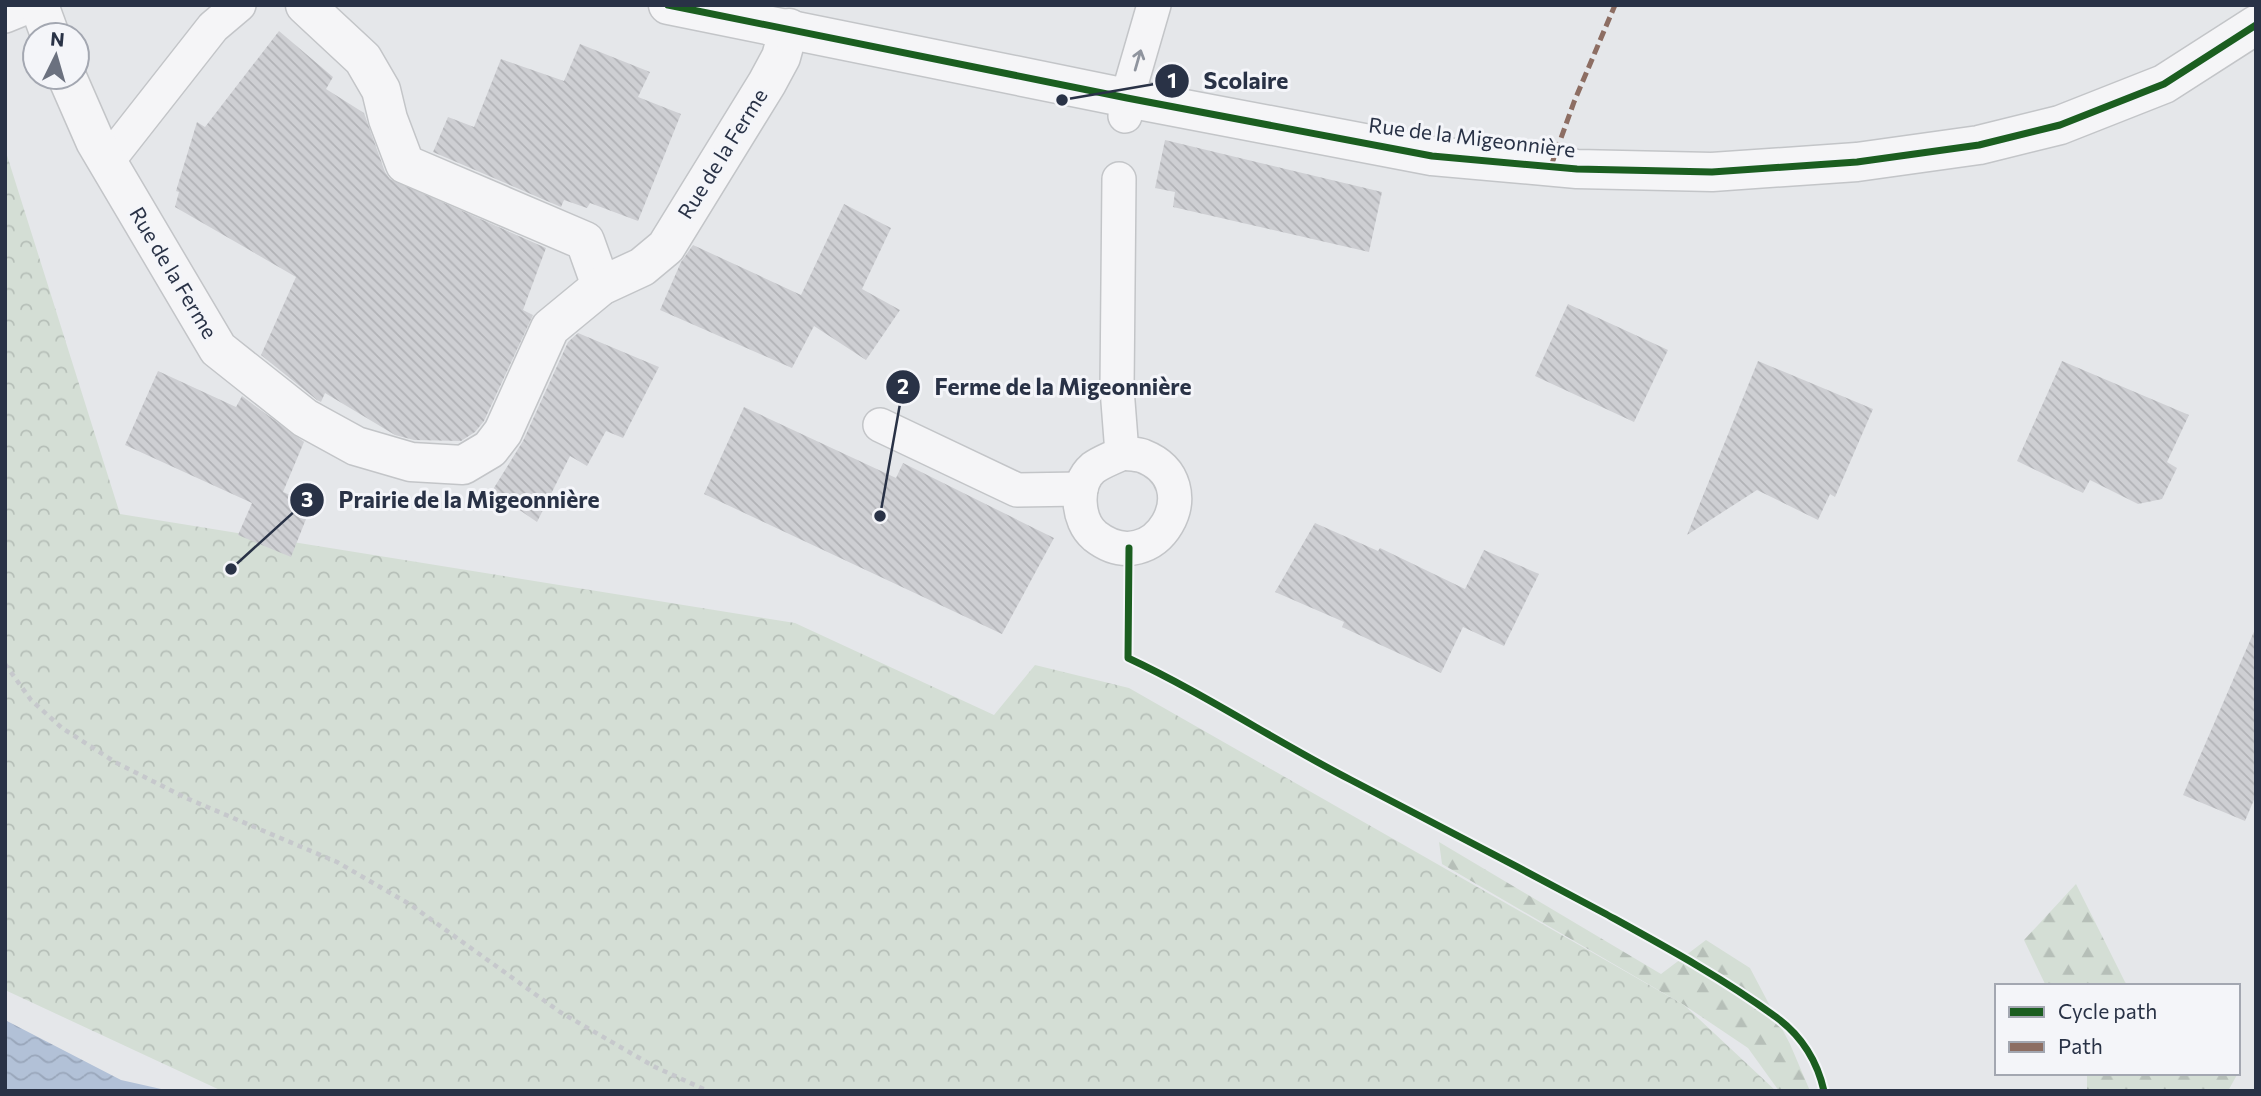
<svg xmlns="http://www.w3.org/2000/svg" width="2261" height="1096" viewBox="0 0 2261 1096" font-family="Commissioner,sans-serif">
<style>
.forest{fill:url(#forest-firs)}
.park{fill:url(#park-crowns)}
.water{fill:url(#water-waves)}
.building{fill:url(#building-back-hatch)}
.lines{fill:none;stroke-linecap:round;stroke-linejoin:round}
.service-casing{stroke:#c3c5c8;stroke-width:36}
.minor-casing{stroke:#c3c5c8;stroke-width:41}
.tertiary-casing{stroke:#c3c5c8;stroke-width:41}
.path{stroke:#c6c8cc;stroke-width:4.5;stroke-dasharray:5 5;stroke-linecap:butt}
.service{stroke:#f5f5f7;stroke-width:33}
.minor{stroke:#f5f5f7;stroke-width:38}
.tertiary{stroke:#f5f5f7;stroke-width:38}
.quiet{stroke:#8d6e63;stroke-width:5;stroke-dasharray:10 5;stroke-linecap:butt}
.cycleway-casing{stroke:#f4f5f9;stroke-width:11}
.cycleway{stroke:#1b5e20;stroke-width:7}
.oneway{stroke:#8f949e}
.labels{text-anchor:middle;stroke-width:6;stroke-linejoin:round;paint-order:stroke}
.street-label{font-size:21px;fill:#293246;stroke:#f4f5f9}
.leader{fill:none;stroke:#293246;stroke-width:2.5}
.callout-dot{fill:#293246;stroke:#f4f5f9;stroke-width:2.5}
.mark-label{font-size:21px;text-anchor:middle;font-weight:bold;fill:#fff}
.callout-label{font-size:23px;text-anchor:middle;font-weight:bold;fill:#293246;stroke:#f4f5f9;stroke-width:6;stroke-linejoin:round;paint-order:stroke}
</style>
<defs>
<pattern id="forest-firs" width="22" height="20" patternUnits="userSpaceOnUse" patternTransform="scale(1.75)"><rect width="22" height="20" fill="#d4ded5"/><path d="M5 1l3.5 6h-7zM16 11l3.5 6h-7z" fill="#b6bfb8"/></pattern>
<pattern id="park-crowns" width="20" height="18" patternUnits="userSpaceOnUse" patternTransform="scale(1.75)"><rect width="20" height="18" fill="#d4ded5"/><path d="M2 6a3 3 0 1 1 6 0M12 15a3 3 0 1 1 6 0" fill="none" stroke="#b6bfb8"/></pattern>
<pattern id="water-waves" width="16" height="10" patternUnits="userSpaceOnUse" patternTransform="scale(1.75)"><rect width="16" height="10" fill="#b2c1d7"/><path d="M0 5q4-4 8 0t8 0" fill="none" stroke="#99a6ba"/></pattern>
<pattern id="building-back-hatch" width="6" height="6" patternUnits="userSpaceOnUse" patternTransform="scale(1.75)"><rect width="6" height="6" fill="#cecfd3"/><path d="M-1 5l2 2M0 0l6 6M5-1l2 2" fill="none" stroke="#b1b2b6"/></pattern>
</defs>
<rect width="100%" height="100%" fill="#e5e7ea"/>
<g class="forest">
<polygon points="1439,842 1661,974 1706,940 1750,968 1790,1044 1810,1091 1779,1091 1748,1048 1684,1005 1442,864"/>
<polygon points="2076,884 2127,986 2046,986 2024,940"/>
<polygon points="2087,1073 2238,1073 2228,1091 2087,1091"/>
</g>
<polygon class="park" points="5,149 120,514 795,623 994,715 1035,665 1129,688 1684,1005 1776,1091 222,1091 5,990"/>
<polygon class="water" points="5,1020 121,1080 170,1091 5,1091"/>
<g class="building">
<polygon points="279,31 333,77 326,89 364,113 385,172 390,179 546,248 523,310 533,315 484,421 475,432 461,441 414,440 395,435 325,393 321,402 317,400 261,355 296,277 175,207 179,192 176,191 197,122 205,127"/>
<polygon points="580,44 650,72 638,97 681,114 638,221 590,203 587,208 564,200 561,207 433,152 448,117 474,127 501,59 564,81"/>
<polygon points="1165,140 1382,192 1369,252 1173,207 1175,192 1155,188"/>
<polygon points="844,204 891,228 862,289 900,310 866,360 814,326 792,368 660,310 681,262 693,245 801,295"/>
<polygon points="1568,304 1668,350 1634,422 1535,376"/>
<polygon points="578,333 659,367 623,438 606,431 587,466 570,456 537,522 492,491 523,441 568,342"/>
<polygon points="1758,361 1873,409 1835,497 1830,494 1818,520 1757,490 1687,535"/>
<polygon points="2062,361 2189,415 2167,462 2177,468 2162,499 2138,504 2090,480 2083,493 2017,461"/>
<polygon points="158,371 236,407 242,396 304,442 283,492 312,504 291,557 238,535 252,503 125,445"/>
<polygon points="744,407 896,478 903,463 1054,538 1002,634 704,494"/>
<polygon points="1315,523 1378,551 1380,548 1465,589 1484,550 1539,574 1504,646 1463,627 1441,673 1342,627 1344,622 1275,592"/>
<polygon points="2256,627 2256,795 2245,821 2183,795"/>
</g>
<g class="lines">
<g class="service-casing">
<g id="service">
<polyline points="5,16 32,5"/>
<polyline points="1125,116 1127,98 1154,5"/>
<polyline points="107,162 213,27 239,5"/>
<path d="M1119,179L1117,389L1122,453C1113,458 1101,462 1093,468C1074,484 1077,521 1095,536C1155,583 1212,483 1143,456C1137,454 1129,454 1122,453"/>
<polyline points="880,425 1017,490 1081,489"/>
</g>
</g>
<g class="minor-casing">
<g id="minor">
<polyline points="39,5 50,35"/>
<polyline points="305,5 363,59 381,90 388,119 405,164 585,241 601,286"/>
<polyline points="67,77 95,141 218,349 305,418 356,446 411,462 463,465 490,449 503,432 550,328 601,286 642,267 666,247 767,83 781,57 789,28"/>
</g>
</g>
<g class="tertiary-casing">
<polyline id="tertiary" points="668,5 1127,98 1432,156 1577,169 1712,172 1857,162 1979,145 2060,125 2164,84 2256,25"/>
</g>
<polyline class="path" points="5,664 31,700 62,728 115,762 186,798 337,862 411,905 560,1012 655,1067 708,1091"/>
<use href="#service" class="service"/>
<use href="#minor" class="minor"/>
<use href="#tertiary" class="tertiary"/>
<polyline class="quiet" points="1551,166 1574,102 1615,5"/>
<g class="cycleway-casing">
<g id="cycleway">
<polyline points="668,5 1127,98 1432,156 1577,169 1712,172 1857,162 1979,145 2060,125 2164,84 2256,25"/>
<path d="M1129,548L1128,658C1205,694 1275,741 1351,780C1436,824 1520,868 1604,913C1662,945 1723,978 1776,1017C1802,1036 1817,1060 1824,1091"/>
</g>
</g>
<use href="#cycleway" class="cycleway"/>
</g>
<defs><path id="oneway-shaft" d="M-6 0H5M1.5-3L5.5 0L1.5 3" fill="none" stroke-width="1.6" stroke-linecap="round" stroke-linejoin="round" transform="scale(1.75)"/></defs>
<use class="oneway" href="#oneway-shaft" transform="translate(1138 60) rotate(-74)"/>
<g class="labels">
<g class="street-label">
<text transform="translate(1472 138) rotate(7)" y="7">Rue de la Migeonnière</text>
<text transform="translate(723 154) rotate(-58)" y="7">Rue de la Ferme</text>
<text transform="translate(173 273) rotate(59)" y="7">Rue de la Ferme</text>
</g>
</g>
<path class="leader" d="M1062 100L1172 81M880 516L903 387M231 569L307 500"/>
<g class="callout-dot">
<circle cx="1062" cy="100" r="7"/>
<circle cx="880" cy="516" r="7"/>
<circle cx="231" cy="569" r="7"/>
<circle cx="1172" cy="81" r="18"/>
<circle cx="903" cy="387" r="18"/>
<circle cx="307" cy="500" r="18"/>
</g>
<g class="mark-label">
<text x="1172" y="88">1</text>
<text x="903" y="394">2</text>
<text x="307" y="507">3</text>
</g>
<g class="callout-label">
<text x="1246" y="89">Scolaire</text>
<text x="1063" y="395">Ferme de la Migeonnière</text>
<text x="469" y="508">Prairie de la Migeonnière</text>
</g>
<rect width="2261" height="1096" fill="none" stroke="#293246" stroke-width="14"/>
<rect x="1995" y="984" width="245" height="91" fill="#f4f5f9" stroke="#a3a7b1" stroke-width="2"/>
<rect x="2009" y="1007" width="35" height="10" fill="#1b5e20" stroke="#a3a7b1" stroke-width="2"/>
<text x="2058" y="1019" font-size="21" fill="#293246">Cycle path</text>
<rect x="2009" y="1042" width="35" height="10" fill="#8d6e63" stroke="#a3a7b1" stroke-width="2"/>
<text x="2058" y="1054" font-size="21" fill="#293246">Path</text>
<g transform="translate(56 56) rotate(5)"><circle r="33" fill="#f4f5f9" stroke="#a3a7b1" stroke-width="2"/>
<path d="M0-5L12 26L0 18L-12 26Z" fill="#6b717f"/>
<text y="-10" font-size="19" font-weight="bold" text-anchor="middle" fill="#293246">N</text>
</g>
</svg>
